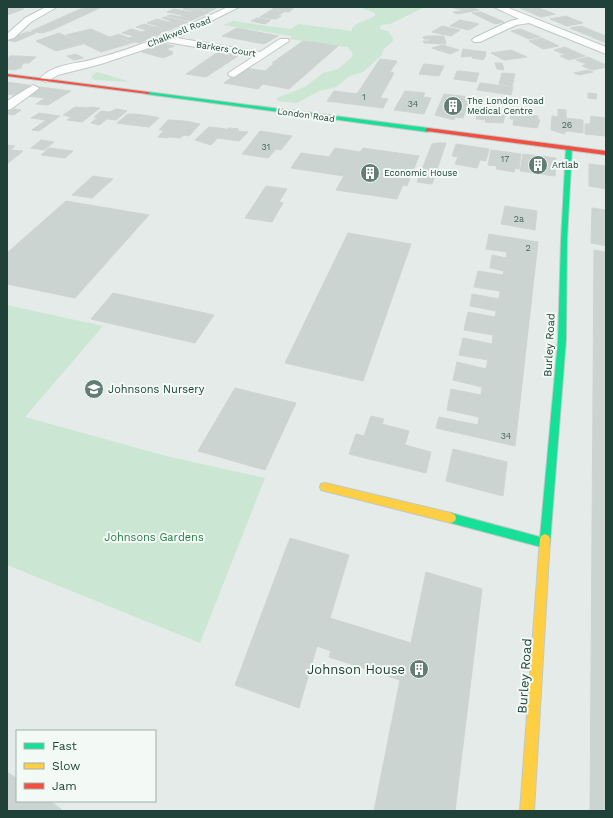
<svg xmlns="http://www.w3.org/2000/svg" width="613" height="818" viewBox="0 0 613 818" font-family="'Work Sans',sans-serif">
<style>
.green{fill:#cce6d4}
.building{fill:#ccd4d1;stroke:#cdd4d1}
.lines{fill:none;stroke-linecap:round;stroke-linejoin:round}
.street-casing{stroke:#c2c8c5;stroke-width:2}
.fast-casing{stroke:#c0c9c5;stroke-width:2}
.slow-casing{stroke:#c0c9c5;stroke-width:2}
.jam-casing{stroke:#c0c9c5;stroke-width:2}
.street{fill:#fbfcfc;fill-rule:evenodd}
.fast{fill:#16e098;fill-rule:evenodd}
.slow{fill:#ffcf43;fill-rule:evenodd}
.jam{fill:#f24e42;fill-rule:evenodd}
.labels{text-anchor:middle;stroke-width:4;stroke-linejoin:round;paint-order:stroke}
.far-street-label{font-size:9px;fill:#1f4138;stroke:#f3faf6}
.number-label{font-size:9px;fill:#4b665f}
.far-poi-label{font-size:9px;fill:#1f4138;stroke:#f3faf6;text-anchor:start}
.street-label{font-size:11px;fill:#1f4138;stroke:#f3faf6}
.poi-label{font-size:11px;fill:#1f4138;stroke:#f3faf6;text-anchor:start}
.park-label{font-size:11px;fill:#257d47;stroke:#f3faf6}
.near-poi-label{font-size:13px;fill:#1f4138;stroke:#f3faf6;text-anchor:end}
.near-street-label{font-size:13px;fill:#1f4138;stroke:#f3faf6}
</style>
<rect width="100%" height="100%" fill="#e5ebe8"/>
<g class="green">
<polygon points="359,7 425,7 390,24 381,25 380,29 388,31 393,38 393,41 383,50 382,55 363,72 350,76 336,87 319,91 297,103 277,101 277,98 305,87 323,73 338,69 351,58 353,54 347,46 345,47 289,39 292,36 223,25 233,21 291,29 298,24 352,31 352,28 357,24 375,16 375,13"/>
<polygon points="97,72 131,82 95,80 92,78 92,76"/>
<polygon points="7,305 103,326 25,417 170,457 265,478 200,643 7,565"/>
</g>
<g class="building">
<polygon points="12,7 13,7 24,9 7,15 7,9"/>
<polygon points="85,7 102,7 52,30 42,33 31,31"/>
<polygon points="186,7 218,7 211,11"/>
<polygon points="275,7 295,7 289,12 272,9"/>
<polygon points="451,7 471,7 479,10 457,14 453,12 464,11"/>
<polygon points="536,7 555,14 541,17 520,8"/>
<polygon points="186,8 210,12 190,21 167,16 170,15 182,17 185,16 167,12 174,9 191,12 194,11 183,9"/>
<polygon points="271,10 284,12 277,16 281,16 276,19 260,17"/>
<polygon points="481,12 504,22 495,24 472,13"/>
<polygon points="566,16 583,23 567,26 550,19"/>
<polygon points="165,17 188,22 139,43 114,36 118,34 129,38 134,36 122,33 131,29 142,32 147,30 136,27 144,24 155,27 158,26 147,23 157,19 168,22 172,21 162,18"/>
<polygon points="257,18 271,20 265,24 251,21"/>
<polygon points="460,20 465,21 479,24 469,30 450,26"/>
<polygon points="442,26 460,30 451,36 432,32"/>
<polygon points="581,26 606,36 606,43 570,28"/>
<polygon points="237,28 278,36 264,44 222,36"/>
<polygon points="91,29 109,37 114,36 127,41 135,42 101,52 66,35"/>
<polygon points="521,29 540,37 529,39 511,31"/>
<polygon points="27,32 36,33 15,42 7,40"/>
<polygon points="59,33 83,44 56,51 36,41"/>
<polygon points="429,36 444,36 446,44 424,43 423,41 430,41 429,39 424,39 423,37"/>
<polygon points="542,38 559,46 543,49 529,41"/>
<polygon points="303,41 338,46 289,89 263,84 258,89 224,83 244,68 265,71 275,63 272,63"/>
<polygon points="165,44 174,46 166,49 173,52 170,53 173,54 163,58 142,52"/>
<polygon points="442,45 446,46 459,50 450,54 432,48"/>
<polygon points="565,47 585,56 569,60 560,56 565,55 554,50"/>
<polygon points="463,49 486,52 485,57 483,60 472,58 473,56 461,57"/>
<polygon points="221,50 241,54 206,77 186,74"/>
<polygon points="511,50 527,57 513,59 510,57 512,59 504,60 491,53"/>
<polygon points="76,54 83,58 74,60 67,56"/>
<polygon points="10,56 19,56 36,57 29,63 23,63 21,68 14,70 7,69 7,59"/>
<polygon points="588,57 606,65 606,67 593,70 582,66 587,64 576,60"/>
<polygon points="380,59 397,61 390,72 394,73 380,98 388,99 383,108 327,101 334,91 357,94"/>
<polygon points="495,63 502,63 504,70 497,69"/>
<polygon points="424,64 444,66 439,76 419,74"/>
<polygon points="588,70 593,72 579,75 574,73"/>
<polygon points="457,71 479,73 476,82 454,79"/>
<polygon points="502,73 515,74 512,86 499,84"/>
<polygon points="7,82 34,86 17,97 12,96 18,93 7,95 9,92 7,92"/>
<polygon points="480,83 513,87 511,95 477,90"/>
<polygon points="40,87 71,91 48,105 36,104 45,98 26,96"/>
<polygon points="405,91 425,93 423,97 431,98 424,114 394,110"/>
<polygon points="588,93 597,94 596,99 588,98"/>
<polygon points="444,94 471,97 463,118 455,117 454,120 435,115"/>
<polygon points="75,107 88,108 90,107 100,108 82,122 67,120 71,117 63,115"/>
<polygon points="10,108 21,110 14,115 7,114 7,110"/>
<polygon points="479,108 506,111 503,123 485,122 486,120 476,119"/>
<polygon points="117,109 127,111 116,120 107,119 99,125 91,123 98,117 94,117 101,111 109,112"/>
<polygon points="558,109 566,110 566,118 583,120 583,133 568,131 564,132 565,134 551,130 552,116 558,117"/>
<polygon points="39,113 60,116 39,131 32,130 46,120 31,118"/>
<polygon points="511,113 538,116 538,120 540,120 537,128 513,125 514,119 510,119"/>
<polygon points="128,114 135,114 143,115 131,125 117,123"/>
<polygon points="144,115 155,117 159,118 149,127 132,125"/>
<polygon points="591,116 606,118 606,136 585,134 585,124 590,124"/>
<polygon points="168,120 185,121 168,138 158,137 164,130 159,130"/>
<polygon points="186,121 200,124 189,136 184,135 180,138 170,137"/>
<polygon points="209,127 226,129 211,145 195,140"/>
<polygon points="228,128 239,129 237,131 248,132 239,141 218,138"/>
<polygon points="260,131 292,136 281,150 276,149 268,158 242,154"/>
<polygon points="41,140 54,142 44,150 31,148"/>
<polygon points="437,143 446,143 432,184 417,182 432,144"/>
<polygon points="456,144 489,149 486,161 480,160 477,168 455,164 458,157 452,156"/>
<polygon points="7,145 15,146 10,150 23,151 7,164"/>
<polygon points="49,148 73,151 65,158 41,155"/>
<polygon points="335,148 360,152 363,148 419,156 407,186 403,185 397,199 336,190 344,176 291,168 301,153 329,157"/>
<polygon points="491,150 521,154 519,169 515,168 514,172 496,169 497,166 488,165"/>
<polygon points="523,154 556,158 555,176 520,171"/>
<polygon points="589,164 606,166 606,189 589,186"/>
<polygon points="93,176 113,179 92,198 72,195"/>
<polygon points="266,186 287,189 279,202 283,203 272,222 245,218"/>
<polygon points="66,201 149,215 75,298 7,284 7,253"/>
<polygon points="505,206 537,211 535,230 501,224"/>
<polygon points="592,208 606,210 606,246 591,243"/>
<polygon points="348,233 411,244 363,381 285,363"/>
<polygon points="489,234 538,242 515,446 436,428 439,417 478,425 479,417 447,410 451,389 481,395 482,387 453,380 457,362 486,369 488,360 459,355 463,338 492,344 493,335 464,330 468,312 495,317 496,311 470,306 472,294 499,299 500,291 474,287 478,271 503,275 504,271 490,268 492,255 506,258 507,252 486,249"/>
<polygon points="594,250 606,252 606,811 590,811"/>
<polygon points="113,293 214,315 195,343 91,319"/>
<polygon points="235,388 296,403 265,470 198,451"/>
<polygon points="371,416 384,419 382,424 409,431 405,445 431,452 426,473 349,454 356,434 364,436"/>
<polygon points="453,449 507,462 503,496 446,481"/>
<polygon points="290,538 349,555 330,618 411,643 426,572 482,589 455,811 374,811 400,680 329,657 331,651 317,646 299,708 235,685"/>
<polygon points="7,772 16,778 7,791"/>
<polygon points="16,778 17,801 33,801 26,811 7,811 7,791"/>
<polygon points="33,801 50,801 61,809 60,811 26,811"/>
</g>
<g class="lines">
<g class="street-casing">
<g id="street">
<polygon points="46,7 57,7 31,22 14,38 7,40 7,34 25,18"/>
<path d="M228,7H239L177,38L260,52L280,39H288L289,41L234,77L230,76L228,74L230,72L253,57L167,42L101,64L58,75L46,82L40,79C51,64 78,64 94,59C141,47 184,27 228,7Z"/>
<polygon points="494,7 506,7 606,47 606,54 529,23 516,25 480,42 474,42 472,40 474,38 510,21 519,19"/>
<polygon points="33,85 39,88 37,90 11,109 7,110 7,101"/>
</g>
</g>
<g class="fast-casing">
<g id="fast">
<polygon points="148,92 428,128 431,130 428,132 146,94 146,93"/>
<polygon points="569,146 572,148 567,240 566,340 550,543 549,546 545,548 451,523 447,521 446,518 447,515 451,513 540,537 558,340 561,240 566,148"/>
</g>
</g>
<g class="slow-casing">
<g id="slow">
<polygon points="325,483 451,513 455,515 456,518 455,521 451,523 325,491 321,490 320,487 321,484"/>
<polygon points="545,534 549,536 550,539 534,811 520,811 540,539 541,536"/>
</g>
</g>
<g class="jam-casing">
<g id="jam">
<polygon points="7,74 148,92 150,93 148,94 7,76"/>
<polygon points="428,128 606,151 606,155 426,131 425,130"/>
</g>
</g>
<use href="#street" class="street"/>
<use href="#fast" class="fast"/>
<use href="#slow" class="slow"/>
<use href="#jam" class="jam"/>
</g>
<defs>
<g id="building-disc" transform="scale(1)"><circle r="9.5" fill="#647c76" stroke="#f3faf6"/><path d="M-4-6H4V6H1V3H-1V6H-4ZM-2.5-4.3h1.7v1.8h-1.7ZM.8-4.3h1.7v1.8H.8ZM-2.5-1h1.7V.8h-1.7ZM.8-1h1.7V.8H.8Z" fill="#fff"/></g>
<g id="school-disc" transform="scale(1)"><circle r="9.5" fill="#647c76" stroke="#f3faf6"/><path d="M0-5L7-2L0 1L-7-2ZM-4 1L0 2.5L4 1V4Q0 6-4 4Z" fill="#fff"/></g>
</defs>
<g fill-rule="evenodd">
<use href="#building-disc" x="453" y="106"/>
<use href="#building-disc" x="538" y="165"/>
<use href="#building-disc" x="370" y="173"/>
<use href="#school-disc" x="94" y="389"/>
<use href="#building-disc" x="419" y="669"/>
</g>
<g class="labels">
<g class="far-street-label">
<text transform="translate(179 32) rotate(-22)" y="3">Chalkwell Road</text>
<text transform="translate(226 49) rotate(9)" y="3">Barkers Court</text>
<text transform="translate(306 115) rotate(8)" y="3">London Road</text>
</g>
<g class="number-label">
<text x="364" y="100">1</text>
<text x="413" y="107">34</text>
<text x="567" y="128">26</text>
<text x="266" y="150">31</text>
<text x="505" y="162">17</text>
<text x="519" y="222">2a</text>
<text x="528" y="251">2</text>
<text x="506" y="439">34</text>
</g>
<g class="far-poi-label">
<text x="467" y="104">The London Road<tspan x="467" dy="10">Medical Centre</tspan></text>
<text x="552" y="168">Artlab</text>
<text x="384" y="176">Economic House</text>
</g>
<g class="street-label">
<text transform="translate(549 345) rotate(-87)" y="4">Burley Road</text>
</g>
<g class="poi-label">
<text x="108" y="393">Johnsons Nursery</text>
</g>
<g class="park-label">
<text x="154" y="541">Johnsons Gardens</text>
</g>
<g class="near-poi-label">
<text x="405" y="674">Johnson House</text>
</g>
<g class="near-street-label">
<text transform="translate(524 676) rotate(-86)" y="5">Burley Road</text>
</g>
</g>
<rect width="613" height="818" fill="none" stroke="#1f4138" stroke-width="16"/>
<rect x="16" y="730" width="140" height="72" fill="#f3faf6" stroke="#9eb0aa"/>
<rect x="24" y="743" width="20" height="6" fill="#16e098" stroke="#9eb0aa"/>
<text x="52" y="750" font-size="12" fill="#1f4138">Fast</text>
<rect x="24" y="763" width="20" height="6" fill="#ffcf43" stroke="#9eb0aa"/>
<text x="52" y="770" font-size="12" fill="#1f4138">Slow</text>
<rect x="24" y="783" width="20" height="6" fill="#f24e42" stroke="#9eb0aa"/>
<text x="52" y="790" font-size="12" fill="#1f4138">Jam</text>
</svg>
